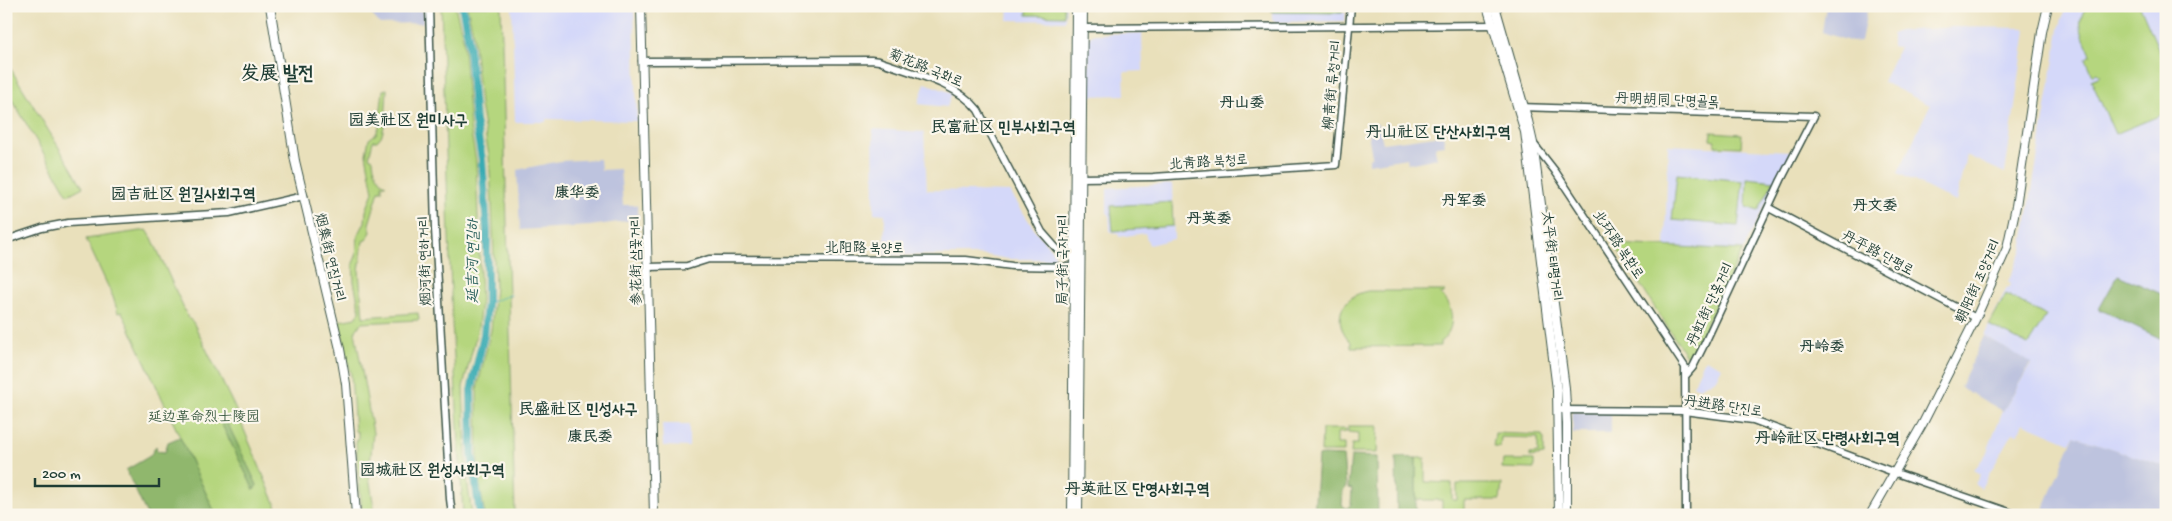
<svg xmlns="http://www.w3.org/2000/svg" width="2172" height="521" viewBox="0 0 2172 521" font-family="'Gochi Hand','LXGW WenKai TC','Poor Story',sans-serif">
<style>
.built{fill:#d4d8f9}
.industrial{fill:#bdc3de}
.green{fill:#b5d67e;stroke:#6a8a59}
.forest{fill:#90b76d;stroke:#587a50}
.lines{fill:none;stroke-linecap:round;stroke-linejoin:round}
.stream{stroke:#39abb3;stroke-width:1}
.river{stroke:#39abb3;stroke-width:8}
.minor-casing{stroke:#3d5548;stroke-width:9}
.major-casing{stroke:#3d5548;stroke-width:10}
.minor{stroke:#fff;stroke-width:6}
.major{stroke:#fff;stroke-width:8}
.labels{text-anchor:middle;stroke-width:4.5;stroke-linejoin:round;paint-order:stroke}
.street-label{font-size:14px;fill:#1f3d34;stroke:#fbf7ec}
.park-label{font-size:14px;fill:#3d5c43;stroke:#fbf7ec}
.neighbourhood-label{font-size:15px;font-weight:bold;fill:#1f3d34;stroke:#fbf7ec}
.water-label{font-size:15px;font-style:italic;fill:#275e5a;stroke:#fbf7ec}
.quarter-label{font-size:16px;font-weight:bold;fill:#1f3d34;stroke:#fbf7ec}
.district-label{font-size:19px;font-weight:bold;fill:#1f3d34;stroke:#fbf7ec}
</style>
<rect width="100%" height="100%" fill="#fbf7ec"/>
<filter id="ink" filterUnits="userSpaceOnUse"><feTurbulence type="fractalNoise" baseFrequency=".02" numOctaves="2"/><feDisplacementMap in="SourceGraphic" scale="10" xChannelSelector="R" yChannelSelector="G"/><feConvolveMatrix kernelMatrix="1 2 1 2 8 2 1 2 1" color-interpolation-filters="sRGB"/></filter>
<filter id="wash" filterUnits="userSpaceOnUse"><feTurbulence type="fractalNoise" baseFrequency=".0096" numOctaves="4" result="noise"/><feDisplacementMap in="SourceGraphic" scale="20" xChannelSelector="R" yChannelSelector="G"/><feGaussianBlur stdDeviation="1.12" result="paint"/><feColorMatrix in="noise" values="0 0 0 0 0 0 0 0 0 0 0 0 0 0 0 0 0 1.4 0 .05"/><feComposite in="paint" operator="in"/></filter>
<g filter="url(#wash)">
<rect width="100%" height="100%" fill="#e9e0bb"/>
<g class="built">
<polygon points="512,6 634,6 637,121 546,119 546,122 515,122"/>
<polygon points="1009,6 1066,6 1065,21 1008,20"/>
<polygon points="2066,6 2166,6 2166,467 2074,436 2070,443 2023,423 2018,434 2013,433 1981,488 1975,484 1980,475 1974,470 1986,454 2003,411 2031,364 1984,336 2007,287 2009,288 2011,284 2008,282 2022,250 2059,29"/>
<polygon points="1272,12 1346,13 1344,21 1275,22 1272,20"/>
<polygon points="1954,27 2024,28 2026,30 2005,173 1966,155 1956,202 1898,173 1930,105 1883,82 1899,47 1892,46 1892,34 1899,31"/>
<polygon points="1142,33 1143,71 1124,72 1125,95 1088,96 1089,37 1095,34"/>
<polygon points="925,83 952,93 947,107 918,104"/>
<polygon points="873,129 924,132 927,190 1010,192 1034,229 1055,254 1055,259 1008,259 986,255 884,255 885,214 874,213"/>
<polygon points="1668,145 1790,151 1791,153 1743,250 1665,246"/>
<polygon points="1172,184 1174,239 1149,245 1145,233 1119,237 1118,233 1110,232 1109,214 1107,213 1107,188"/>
<polygon points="1705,359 1722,367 1716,379 1699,388 1693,385"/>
<polygon points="662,424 689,424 689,447 663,446"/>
</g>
<g class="industrial">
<polygon points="364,6 423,6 423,23 380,24"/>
<polygon points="1826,6 1868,6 1861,41 1852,42 1822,32"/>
<polygon points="1366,122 1378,124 1383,143 1443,135 1445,145 1436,146 1435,149 1437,158 1408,164 1407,158 1369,164 1369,158 1372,156"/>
<polygon points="600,159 601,170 620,169 623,205 637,205 639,219 590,226 520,230 517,170 560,161"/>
<polygon points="1984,336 2031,363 2003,411 1960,387"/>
<polygon points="1572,412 1611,412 1611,433 1573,433"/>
<polygon points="2074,436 2166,467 2166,515 2055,515 2043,510"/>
</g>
<g class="green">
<polygon points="441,6 455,6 463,37 470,127 476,160 481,300 478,328 463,387 467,479 472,515 463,515 452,322"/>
<polygon points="467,6 501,6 515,515 485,515 478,477 477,389 491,330 495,287 492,205 489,156 480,105 473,33"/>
<polygon points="1015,6 1064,6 1064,16 1027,15 1027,7"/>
<polygon points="1272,6 1343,6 1342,13 1272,12"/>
<path d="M2087,6H2140L2165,64L2164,65L2166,70V113L2115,134L2091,80L2100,76L2097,73L2093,75L2086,59L2091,55C2084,38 2074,23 2087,6Z"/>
<polygon points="9,66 83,187 68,195 6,89 6,68"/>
<path d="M387,89L385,122L382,135L377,141H373L369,157L373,159C373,169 379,181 386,185H382V191H379L369,224L371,232L366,240L363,241L359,271L363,317L418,313L419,320L361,323L355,332L373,433L369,476L375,515H362L356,442L358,439V432L355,431L351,375L339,321L356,318L360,311L354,282L353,263L356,256L358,236L365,222L366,211L373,192L366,154L369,139L376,134L379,127L383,90Z"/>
<polygon points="1711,132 1742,134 1741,147 1715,146 1715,141 1710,140"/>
<polygon points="1677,174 1743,181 1738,226 1672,220"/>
<polygon points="1747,178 1774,181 1758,211 1746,207"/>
<polygon points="1172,202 1173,226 1113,231 1111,206"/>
<polygon points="147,230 152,238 188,318 193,322 234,406 280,515 216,515 122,312 118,313 113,297 86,239"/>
<polygon points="1614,244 1743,250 1691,356 1686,356"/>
<path d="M1368,291H1444V294L1440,295C1455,307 1456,330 1440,342V346L1351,347V342C1331,322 1340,296 1368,291Z"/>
<polygon points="2006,294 2046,316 2028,345 1989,325"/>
<polygon points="1348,426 1378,426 1377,453 1351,453 1352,444 1358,444 1358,433 1348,432"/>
<polygon points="1322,429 1346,429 1346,432 1337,433 1337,444 1344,444 1344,452 1321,452"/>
<polygon points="1495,433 1542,435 1544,439 1544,455 1530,457 1530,454 1538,453 1538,438 1501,437 1500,447 1493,447"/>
<polygon points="1416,458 1425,458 1425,482 1452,483 1452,500 1457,500 1457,484 1502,484 1500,500 1464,500 1464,515 1442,515 1442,500 1416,500"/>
<polygon points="1503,460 1534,460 1534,469 1502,468"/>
</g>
<g class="forest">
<polygon points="2118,275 2166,296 2166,341 2099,309"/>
<polygon points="225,418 257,485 254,490 219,419"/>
<polygon points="180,437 216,515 147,515 126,470 150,456 156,446 157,451 165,452 168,442"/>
<polygon points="1323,455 1343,456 1346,486 1343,491 1342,505 1347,509 1351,504 1352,489 1348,488 1351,456 1377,457 1378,515 1314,515 1318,456"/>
<polygon points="1396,457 1416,458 1416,515 1397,515"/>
</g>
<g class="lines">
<polyline class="stream" points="487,303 511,295"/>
<polyline class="river" points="462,6 468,36 475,121 482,159 487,230 487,303 484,335 471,391 472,455 480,515"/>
</g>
</g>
<g filter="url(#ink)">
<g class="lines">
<g class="minor-casing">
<g id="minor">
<polyline points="429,6 435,229 450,499 452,515"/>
<polyline points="1079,28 1497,25"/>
<path d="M642,61L871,60L879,61C911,73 957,83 978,110L1042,232L1057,249L1080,263L1074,267L1012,266L966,260L709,259L687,266L648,267"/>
<polyline points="1519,107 1814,116 1781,180 1704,345 1693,367 1687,374"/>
<polyline points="1533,143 1555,171 1685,367 1686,515"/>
<polyline points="1081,178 1153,177 1336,165 1351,6"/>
<polyline points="1769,208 1976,318"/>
<polyline points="6,240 42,228 68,223 229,213 304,196"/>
<polyline points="1562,410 1684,411 1753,420 1896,473 2018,515"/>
</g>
</g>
<g class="major-casing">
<g id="major">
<polyline points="270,6 295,161 340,349 346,384 356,515"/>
<polyline points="641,6 654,515"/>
<polyline points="1487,6 1525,132 1557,390 1559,515"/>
<polyline points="1495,6 1528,121 1533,143 1565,388 1567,424 1567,515"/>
<polyline points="1072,515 1076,6"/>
<polyline points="1078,515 1083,6"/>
<polyline points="1870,515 1923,423 1976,318 2007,248 2016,206 2042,32 2048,6"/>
</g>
</g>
<use href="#minor" class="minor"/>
<use href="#major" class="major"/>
</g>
</g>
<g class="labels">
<g class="street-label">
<text transform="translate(926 67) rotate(22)" y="5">菊花路 국화로</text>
<text transform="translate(1331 85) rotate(-85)" y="5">柳青街 류청거리</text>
<text transform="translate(1667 99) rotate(2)" y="5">丹明胡同 단명골목</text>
<text transform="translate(1208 161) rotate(-4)" y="5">北青路 북청로</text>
<text transform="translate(1619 244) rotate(56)" y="5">北环路 북환로</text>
<text x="864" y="252">北阳路 북양로</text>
<text transform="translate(1878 252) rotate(28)" y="5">丹平路 단평로</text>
<text transform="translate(1553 256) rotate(83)" y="5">太平街 태평거리</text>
<text transform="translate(331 257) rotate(76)" y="5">烟集街 연집거리</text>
<text transform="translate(1062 260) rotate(-90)" y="5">局子街 국자거리</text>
<text transform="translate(424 261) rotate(-92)" y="5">烟河街 연하거리</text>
<text transform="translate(635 261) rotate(-91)" y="5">参花街 삼꽃거리</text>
<text transform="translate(1977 281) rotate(-66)" y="5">朝阳街 조양거리</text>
<text transform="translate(1709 304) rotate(-65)" y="5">丹虹街 단홍거리</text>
<text transform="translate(1723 405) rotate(8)" y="5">丹进路 단진로</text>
</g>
<g class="park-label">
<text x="204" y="421">延边革命烈士陵园</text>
</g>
<g class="neighbourhood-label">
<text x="1242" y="107">丹山委</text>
<text x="577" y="197">康华委</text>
<text x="1464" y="205">丹军委</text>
<text x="1875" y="210">丹文委</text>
<text x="1209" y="223">丹英委</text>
<text x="1822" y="351">丹岭委</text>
<text x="590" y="441">康民委</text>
</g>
<g class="water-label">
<text transform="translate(472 261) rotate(-90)" y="5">延吉河 연길하</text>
</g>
<g class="quarter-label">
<text x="408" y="125">园美社区 원미사구</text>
<text x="1003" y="132">民富社区 민부사회구역</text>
<text x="1438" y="137">丹山社区 단산사회구역</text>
<text x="183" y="199">园吉社区 원길사회구역</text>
<text x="578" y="414">民盛社区 민성사구</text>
<text x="1827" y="443">丹岭社区 단령사회구역</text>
<text x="432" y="475">园城社区 원성사회구역</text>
<text x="1137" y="494">丹英社区 단영사회구역</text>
</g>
<g class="district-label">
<text x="277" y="79">发展 발전</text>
</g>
</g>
<rect width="2172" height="521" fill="none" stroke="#fbf7ec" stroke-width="25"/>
<path d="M35 478v8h124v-8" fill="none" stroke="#1f3d34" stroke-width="2.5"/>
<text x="42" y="478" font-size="15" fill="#1f3d34" stroke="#fbf7ec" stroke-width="4" paint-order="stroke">200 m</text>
</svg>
